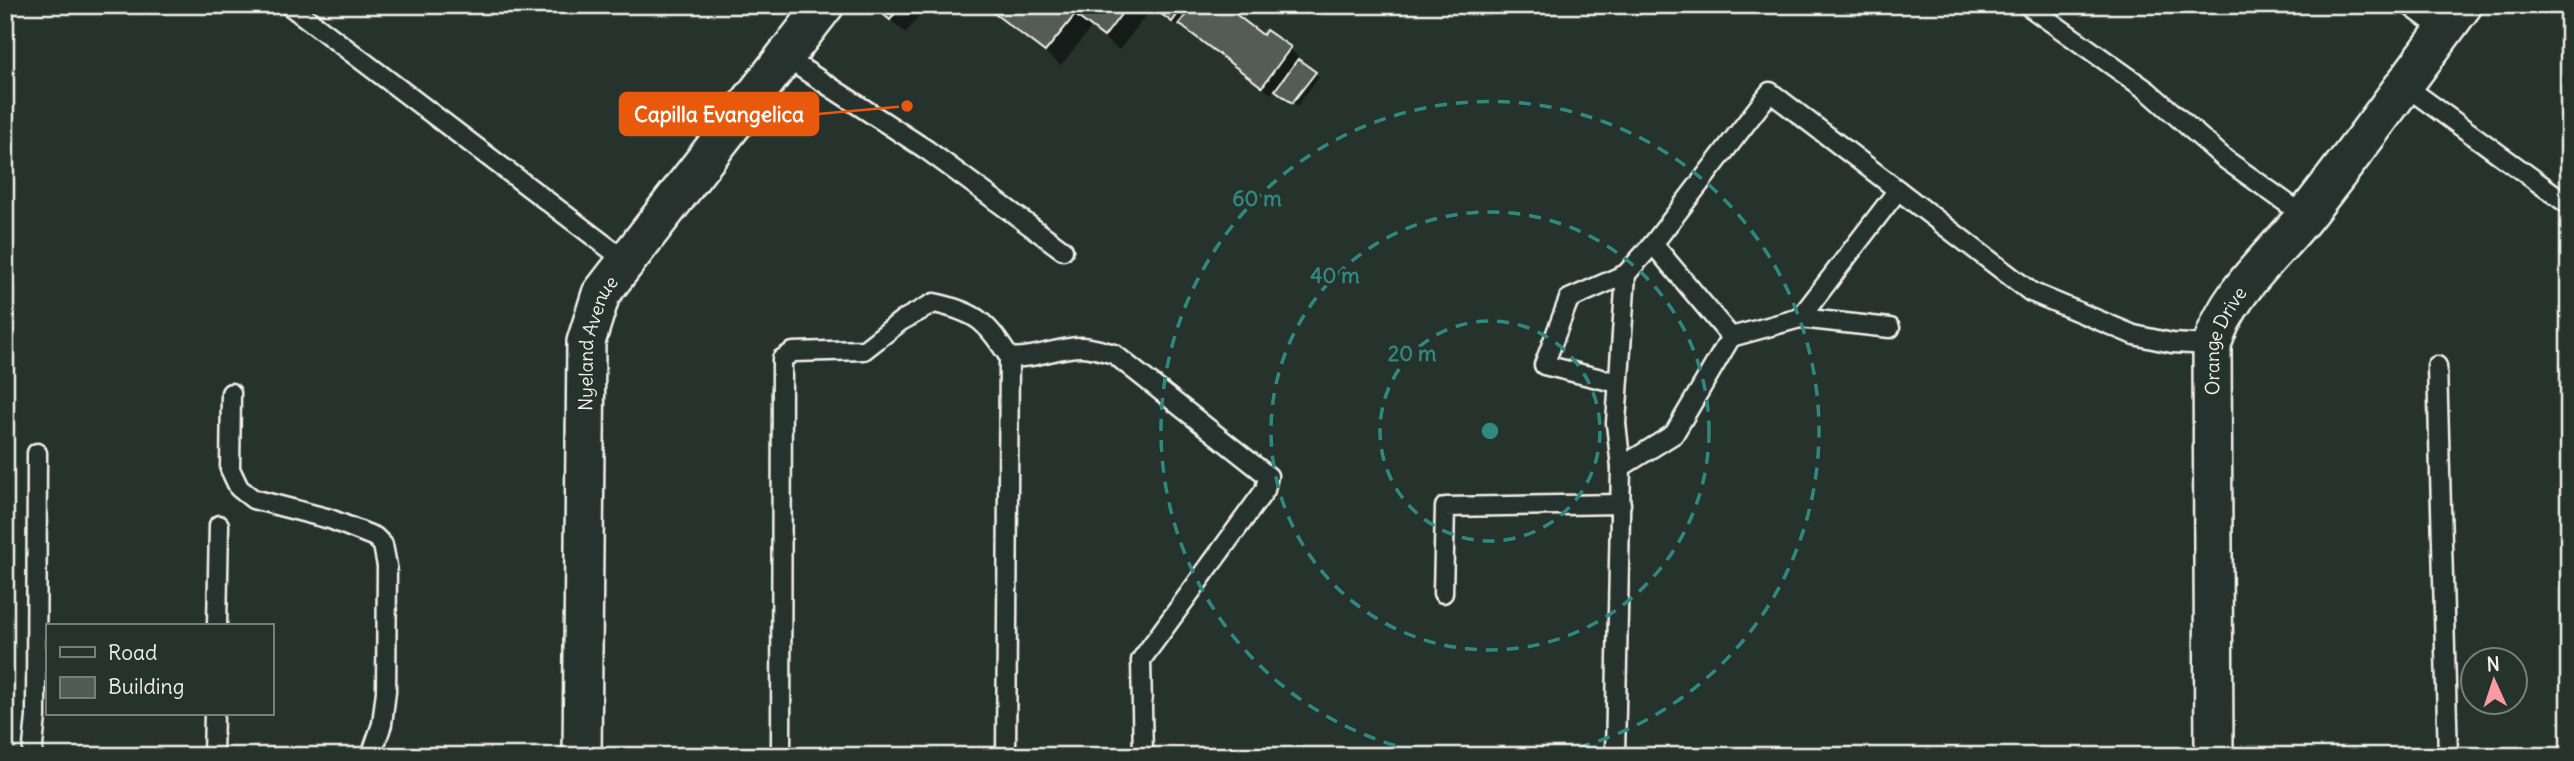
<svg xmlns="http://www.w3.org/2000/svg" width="2574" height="761" viewBox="0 0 2574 761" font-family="Delius,sans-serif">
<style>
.shadow{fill:#0007}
.building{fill:#525c55;stroke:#f4f1e8;stroke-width:2}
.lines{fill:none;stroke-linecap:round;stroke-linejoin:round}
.service-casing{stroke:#f4f1e8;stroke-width:23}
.minor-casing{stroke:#f4f1e8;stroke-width:42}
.service{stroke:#26332d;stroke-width:18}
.minor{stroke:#26332d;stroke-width:37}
.ring{fill:none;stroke:#318880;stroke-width:3.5;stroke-dasharray:12 9}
.labels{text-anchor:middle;stroke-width:6;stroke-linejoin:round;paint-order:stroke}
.street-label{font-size:19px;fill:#f4f1e8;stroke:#26332d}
.centre{fill:#318880;stroke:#26332d;stroke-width:3.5}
.ring-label{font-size:21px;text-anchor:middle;font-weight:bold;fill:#318880;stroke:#26332d;stroke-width:6;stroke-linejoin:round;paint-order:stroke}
.leader{fill:none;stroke:#e8590c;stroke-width:2.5}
.callout-dot{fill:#e8590c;stroke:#26332d;stroke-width:2.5}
.callout{fill:#e8590c;stroke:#e8590c;stroke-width:2.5}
.callout-label{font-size:21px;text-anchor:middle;font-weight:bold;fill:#fff}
</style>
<rect width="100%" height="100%" fill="#26332d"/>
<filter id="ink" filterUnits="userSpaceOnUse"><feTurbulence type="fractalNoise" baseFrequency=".0143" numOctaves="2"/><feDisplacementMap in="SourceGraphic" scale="14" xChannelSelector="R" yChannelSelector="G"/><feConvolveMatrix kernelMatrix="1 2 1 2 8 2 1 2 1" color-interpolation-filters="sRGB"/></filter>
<g filter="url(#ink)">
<g class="shadow">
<polygon points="873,5 927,5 906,33"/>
<polygon points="981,5 1191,5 1176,25 1153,7 1119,50 1091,28 1061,65"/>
<polygon points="1231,5 1239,14 1237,18 1263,37 1290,49 1298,57 1296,59 1319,77 1297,106 1275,88 1271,94 1190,32"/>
</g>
<g class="building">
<polygon points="872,5 901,5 890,20"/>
<polygon points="983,5 1128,5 1104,37 1075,15 1045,52"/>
<polygon points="1149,5 1184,5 1172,22"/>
<polygon points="1193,5 1232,5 1229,9 1263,35 1266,30 1291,47 1262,87 1179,24"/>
<polygon points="1298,59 1316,72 1292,103 1275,90"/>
</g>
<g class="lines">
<g class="service-casing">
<g id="service">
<polyline points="289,5 626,261"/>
<polyline points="2027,5 2148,91 2225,159 2305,216"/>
<polyline points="2409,5 2444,31"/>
<polyline points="786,58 927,150 1063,250"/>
<polyline points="2404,85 2569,205"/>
<polyline points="1800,318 1890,328"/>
<polyline points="1731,337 1800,318 1898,190"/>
<polyline points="2437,366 2448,756"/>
<polyline points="1618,383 1544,365 1569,299 1626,274"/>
<polyline points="231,393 230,469 239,488 253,499 330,519 375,537 383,545 387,566 386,691 382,724 371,756"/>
<polyline points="1621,467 1616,423 1626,274 1653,244"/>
<polyline points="1443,593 1445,507 1621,504"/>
<polyline points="217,626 219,525"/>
<polyline points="32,756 36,717 37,453"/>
<polyline points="213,756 214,714"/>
<path d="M781,756L782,359L793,352L864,350L901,321L934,303C976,312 986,321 1009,357C1033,360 1056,347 1081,347C1091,347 1103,351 1114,354L1268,476L1265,490L1141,660L1143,756"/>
<polyline points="1006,756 1009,357"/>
<polyline points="1615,756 1621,467 1674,434 1731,337 1653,244 1770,92 2031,292 2134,335 2172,343 2212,345"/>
</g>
</g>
<g class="minor-casing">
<g id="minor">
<path id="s1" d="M582,756L586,342L601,294L825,5"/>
<path id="s2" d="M2214,756L2212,345C2227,293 2272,257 2305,216C2360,147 2411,75 2463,5"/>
</g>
</g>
<use href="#service" class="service"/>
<use href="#minor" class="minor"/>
</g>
</g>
<g class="ring">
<circle cx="1490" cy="431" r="110"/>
<circle cx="1490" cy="431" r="219"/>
<path d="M1436 755A329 329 0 1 1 1544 755"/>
</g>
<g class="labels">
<g class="street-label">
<text dy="7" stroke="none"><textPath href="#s2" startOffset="418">Orange Drive</textPath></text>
<text dy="7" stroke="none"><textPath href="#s1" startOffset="415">Nyeland Avenue</textPath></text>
</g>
</g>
<circle cx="1490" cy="431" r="10" class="centre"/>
<g class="ring-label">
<text x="1257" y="206">60 m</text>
<text x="1335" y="283">40 m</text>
<text x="1412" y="361">20 m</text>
</g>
<path class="leader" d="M907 106L818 114"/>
<circle class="callout-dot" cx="907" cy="106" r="7"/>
<rect class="callout" x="620" y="93" width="198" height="42" rx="7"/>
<g class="callout-label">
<text x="719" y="122">Capilla Evangelica</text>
</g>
<rect width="2574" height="761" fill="none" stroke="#26332d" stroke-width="28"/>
<rect x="14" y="14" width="2546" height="733" fill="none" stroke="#f4f1e8" stroke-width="2.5" filter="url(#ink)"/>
<rect x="46" y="624" width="228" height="91" fill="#26332d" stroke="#787f78" stroke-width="2"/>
<rect x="60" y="647" width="35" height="10" fill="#26332d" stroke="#787f78" stroke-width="2"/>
<text x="108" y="660" font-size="21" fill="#f4f1e8">Road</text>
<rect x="60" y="677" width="35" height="21" fill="#525c55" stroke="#787f78" stroke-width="2"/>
<text x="108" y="694" font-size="21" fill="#f4f1e8">Building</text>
<g transform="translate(2494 681) rotate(357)"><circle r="33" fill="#26332d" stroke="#787f78" stroke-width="2"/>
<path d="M0-5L12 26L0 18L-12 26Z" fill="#ff9aa2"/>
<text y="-10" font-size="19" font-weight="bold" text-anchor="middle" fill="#f4f1e8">N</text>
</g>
</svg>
